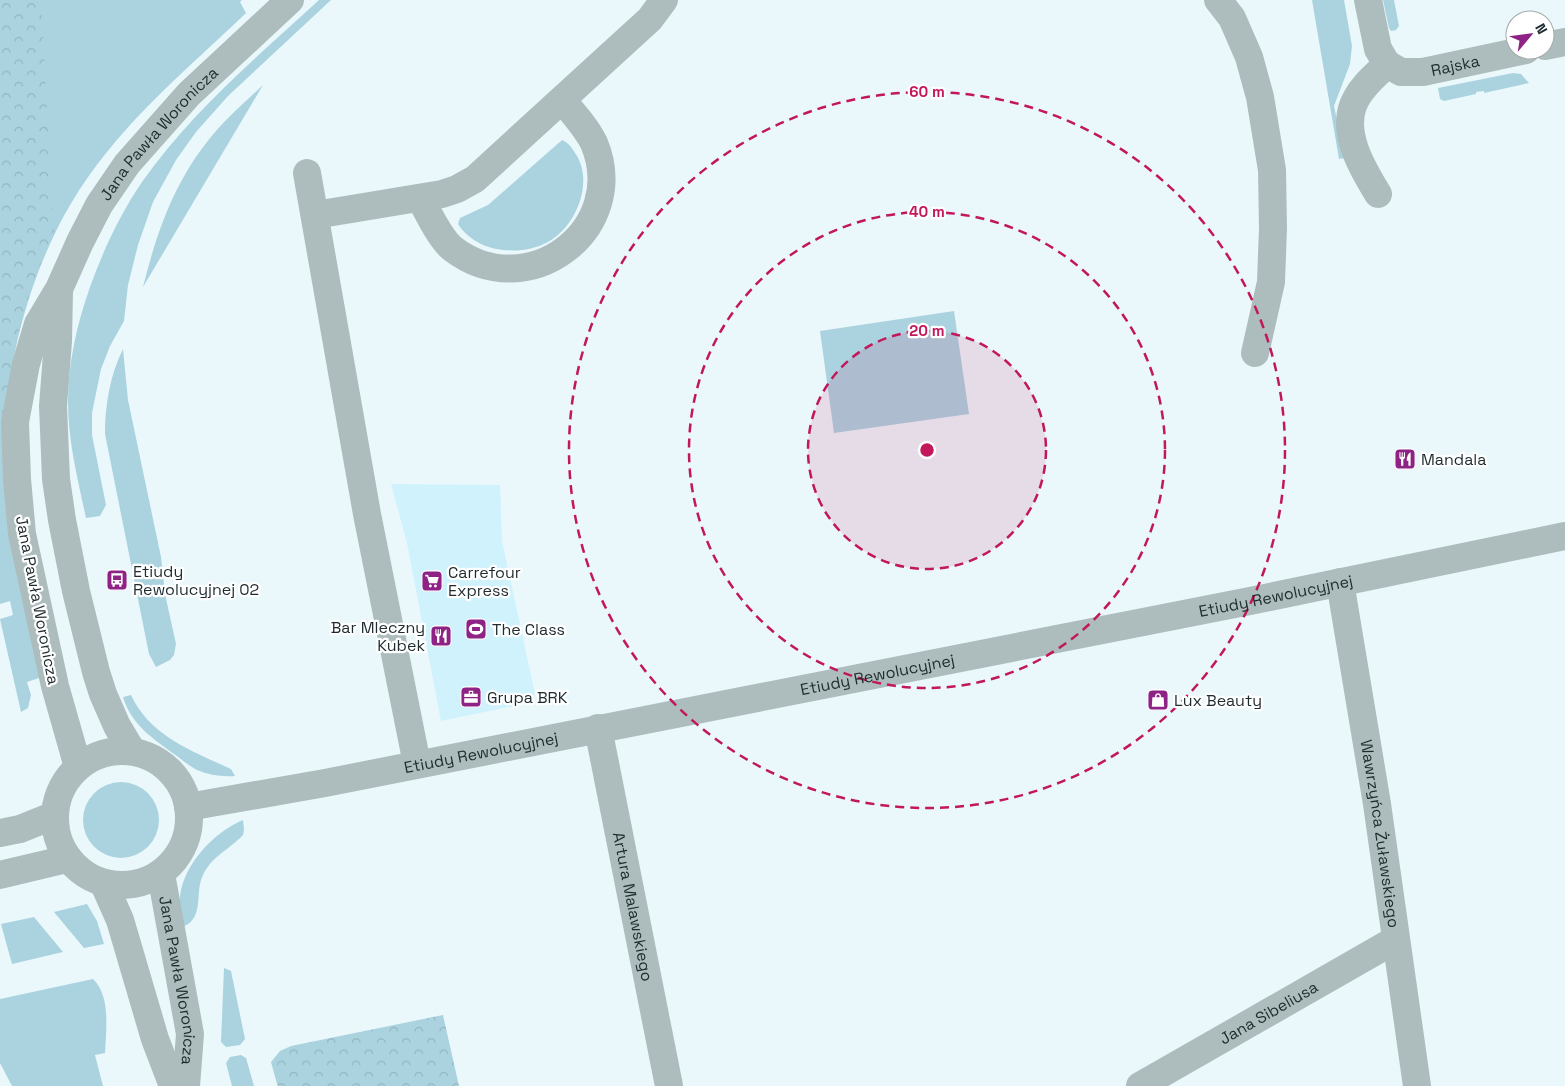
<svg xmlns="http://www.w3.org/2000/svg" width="1565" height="1086" viewBox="0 0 1565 1086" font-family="'Space Grotesk',sans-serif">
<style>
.built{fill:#cff2fd}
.green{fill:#aad3df}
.forest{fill:url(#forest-crowns)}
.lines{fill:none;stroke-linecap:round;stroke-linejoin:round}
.minor{stroke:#adbdbd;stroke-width:28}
.ring{fill:none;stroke:#c2185b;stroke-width:2.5;stroke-dasharray:9 6}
.labels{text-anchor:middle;stroke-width:4.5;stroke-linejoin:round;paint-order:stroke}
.street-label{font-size:16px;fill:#1e2b2f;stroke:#fff}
.poi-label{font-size:16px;fill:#1e2b2f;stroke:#fff;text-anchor:start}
.centre{fill:#c2185b;stroke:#fff;stroke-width:2.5}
.ring-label{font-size:15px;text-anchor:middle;font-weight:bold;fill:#c2185b;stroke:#fff;stroke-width:4.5;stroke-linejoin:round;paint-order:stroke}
</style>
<defs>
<pattern id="forest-crowns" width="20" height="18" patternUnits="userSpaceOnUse" patternTransform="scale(1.25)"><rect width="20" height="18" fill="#aad3df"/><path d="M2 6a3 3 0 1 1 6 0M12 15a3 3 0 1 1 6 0" fill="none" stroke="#92b5c0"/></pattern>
</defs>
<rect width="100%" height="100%" fill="#eaf8fc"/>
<polygon class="built" points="391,484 500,485 502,541 535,694 519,705 441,721 407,543"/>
<g class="green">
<path d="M0,0H242L240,2L246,13C199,58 148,101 107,152C51,220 21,303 8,390L42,677L27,682L31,695L28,708L21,712L0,619L13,615L10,601L0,604Z"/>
<path d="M319,0H331L228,96L196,132L176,160L153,202L138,245L128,285L124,321L110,346L101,369L92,413V435L106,505L100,516L86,518C78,480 68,442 68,402C68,363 77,324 90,287C103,251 120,214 142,182C190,113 257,57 319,0Z"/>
<polygon points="1312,0 1344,0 1352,46 1350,64 1334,106 1345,158 1339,159"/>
<polygon points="1383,0 1394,0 1399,26 1396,30 1391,31 1389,28"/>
<polygon points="1513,73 1521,74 1529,83 1484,93 1484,91 1476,92 1476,94 1444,101 1440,99 1438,88"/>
<path d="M263,85L143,287C156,235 173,185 207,142C223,121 244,103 263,85Z"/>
<path d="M562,140C568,142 572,148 575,153C595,181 576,227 548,242C531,251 514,252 496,249C481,246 466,237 458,224L460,218L488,205Z"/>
<polygon points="954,311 969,414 834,433 820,331"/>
<path d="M123,349L128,400L161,557L165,594L176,644L174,655L170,660L156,667L149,654L105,434C105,405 110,375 123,349Z"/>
<path d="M131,695C150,736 192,751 231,769L235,776C221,777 209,775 197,770C189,766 181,759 174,754C152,738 131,724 123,697Z"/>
<circle cx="121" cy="820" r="38"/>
<path d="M243,820L244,830L243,835C228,851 209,857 201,880C196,897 203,920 182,927C181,917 179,906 180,896C184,864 214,832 243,820Z"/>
<polygon points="87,904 97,921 104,944 84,948 54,912"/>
<polygon points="34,917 63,952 12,964 1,924"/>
<polygon points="224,968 231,971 245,1039 240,1045 226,1047 221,1042"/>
<path d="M93,979C111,996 106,1030 105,1053L95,1055L103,1086H12L0,1063V999Z"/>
<polygon points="241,1055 246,1058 254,1086 232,1086 226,1063 230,1057"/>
</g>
<g class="forest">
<polygon points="0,0 41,0 54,234 36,275 23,315 12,359 5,415 0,416"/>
<polygon points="443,1015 459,1086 278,1086 277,1084 271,1062 280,1051 291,1046"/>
</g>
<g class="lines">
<g class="minor">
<polyline points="1218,0 1232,18 1249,57 1260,97 1272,170 1273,228 1271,282 1255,353"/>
<polyline points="1368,0 1378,49 1387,64"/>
<polyline points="1545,46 1565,42"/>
<path id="s1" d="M1387,64L1401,72H1423L1526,50"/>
<polyline points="307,173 367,514 417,764"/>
<path d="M1378,194C1362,168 1339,130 1356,99C1363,85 1376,75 1387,64"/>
<path d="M420,198C428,212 440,239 453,249C528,306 630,229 594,143C586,127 574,114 562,100"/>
<polyline points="315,215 442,194 457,189 475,179 650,19 664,0"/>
<polyline points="59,291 58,341 53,406 56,479 62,520 76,591 96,672 103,694 117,726 132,751"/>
<path id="s2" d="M1340,582L1377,804L1417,1086"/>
<path id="s3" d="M598,728L669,1086"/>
<circle cx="122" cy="818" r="67"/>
<path id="s4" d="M78,767L55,686L22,534L17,479L15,422L26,364L38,324L59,289L80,242L99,205L127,164L189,94L290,0"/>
<path id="s5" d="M188,807L325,783L1250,601L1565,536"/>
<polyline points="0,833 20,829 55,815"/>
<path id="s6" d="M161,874L190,1034L186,1086"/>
<polyline points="0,875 67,859"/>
<polyline points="104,884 120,920 155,1039 173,1086"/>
<path id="s7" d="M1140,1086L1395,940"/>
</g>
</g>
<circle cx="927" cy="450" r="119" fill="#c2185b" fill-opacity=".12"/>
<g class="ring">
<circle cx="927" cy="450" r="119"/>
<circle cx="927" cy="450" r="238"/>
<circle cx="927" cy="450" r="358"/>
</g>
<defs>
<g id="restaurant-square" transform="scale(1.125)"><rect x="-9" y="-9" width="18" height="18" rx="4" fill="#8e2285" stroke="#fff"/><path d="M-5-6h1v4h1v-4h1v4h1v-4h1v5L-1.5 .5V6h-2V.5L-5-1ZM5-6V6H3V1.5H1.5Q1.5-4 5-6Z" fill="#fff"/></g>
<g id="bus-square" transform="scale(1.125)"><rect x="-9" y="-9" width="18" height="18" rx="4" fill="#8e2285" stroke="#fff"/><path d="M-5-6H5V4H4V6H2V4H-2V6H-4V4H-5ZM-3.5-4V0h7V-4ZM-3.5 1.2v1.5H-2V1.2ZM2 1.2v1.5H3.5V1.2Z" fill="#fff"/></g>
<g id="supermarket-square" transform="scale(1.125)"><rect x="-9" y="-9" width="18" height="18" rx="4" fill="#8e2285" stroke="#fff"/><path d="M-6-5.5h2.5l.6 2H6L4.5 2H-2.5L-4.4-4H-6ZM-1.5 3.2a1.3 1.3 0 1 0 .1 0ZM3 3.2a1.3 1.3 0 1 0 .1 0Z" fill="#fff"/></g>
<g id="stadium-square" transform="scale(1.125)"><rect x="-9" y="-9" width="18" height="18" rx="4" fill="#8e2285" stroke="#fff"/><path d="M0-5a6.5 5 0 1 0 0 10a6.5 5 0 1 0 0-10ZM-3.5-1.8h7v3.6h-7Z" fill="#fff"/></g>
<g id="office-square" transform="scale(1.125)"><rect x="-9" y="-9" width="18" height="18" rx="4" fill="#8e2285" stroke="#fff"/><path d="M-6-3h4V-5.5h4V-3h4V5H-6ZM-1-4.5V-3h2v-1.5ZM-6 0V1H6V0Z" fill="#fff"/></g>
<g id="shop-square" transform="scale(1.125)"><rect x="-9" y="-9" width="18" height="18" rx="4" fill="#8e2285" stroke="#fff"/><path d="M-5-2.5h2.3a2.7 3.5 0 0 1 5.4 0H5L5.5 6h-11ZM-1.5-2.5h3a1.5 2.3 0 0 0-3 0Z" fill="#fff"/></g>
</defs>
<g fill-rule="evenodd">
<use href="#restaurant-square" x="1405" y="459"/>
<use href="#bus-square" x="117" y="580"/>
<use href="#supermarket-square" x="432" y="581"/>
<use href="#stadium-square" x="476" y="629"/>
<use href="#restaurant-square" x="441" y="636"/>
<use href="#office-square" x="471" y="697"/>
<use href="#shop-square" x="1158" y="700"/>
</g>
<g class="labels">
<g class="street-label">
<text dy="6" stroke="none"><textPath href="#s1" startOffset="71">Rajska</textPath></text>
<text dy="6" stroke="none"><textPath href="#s4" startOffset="680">Jana Pawła Woronicza</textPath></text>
<text dy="6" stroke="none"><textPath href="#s5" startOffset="1108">Etiudy Rewolucyjnej</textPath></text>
<text transform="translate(38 600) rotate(79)" y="6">Jana Pawła Woronicza</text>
<text dy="6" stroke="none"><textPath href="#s5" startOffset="702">Etiudy Rewolucyjnej</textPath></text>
<text dy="6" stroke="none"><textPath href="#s5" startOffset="298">Etiudy Rewolucyjnej</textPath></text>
<text dy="6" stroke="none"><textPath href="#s2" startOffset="255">Wawrzyńca Żuławskiego</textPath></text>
<text dy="6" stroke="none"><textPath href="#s3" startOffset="182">Artura Malawskiego</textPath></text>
<text dy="6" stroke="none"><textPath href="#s6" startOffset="108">Jana Pawła Woronicza</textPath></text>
<text dy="6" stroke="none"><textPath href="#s7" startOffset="148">Jana Sibeliusa</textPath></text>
</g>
<g class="poi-label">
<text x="1421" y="465">Mandala</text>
<text x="133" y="577">Etiudy<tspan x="133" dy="18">Rewolucyjnej 02</tspan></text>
<text x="448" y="578">Carrefour<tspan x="448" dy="18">Express</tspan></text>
<text x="425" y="633" text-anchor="end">Bar Mleczny<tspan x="425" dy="18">Kubek</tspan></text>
<text x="492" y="635">The Class</text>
<text x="487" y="703">Grupa BRK</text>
<text x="1174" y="706">Lux Beauty</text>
</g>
</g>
<circle cx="927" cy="450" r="8" class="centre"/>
<g class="ring-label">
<text x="927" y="97">60 m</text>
<text x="927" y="217">40 m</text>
<text x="927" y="336">20 m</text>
</g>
<g transform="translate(1530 35) rotate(61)"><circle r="24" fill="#ffffff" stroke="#a5aaac"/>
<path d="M0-4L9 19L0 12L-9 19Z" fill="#8e2285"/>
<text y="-8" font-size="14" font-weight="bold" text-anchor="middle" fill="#1e2b2f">N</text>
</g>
</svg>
